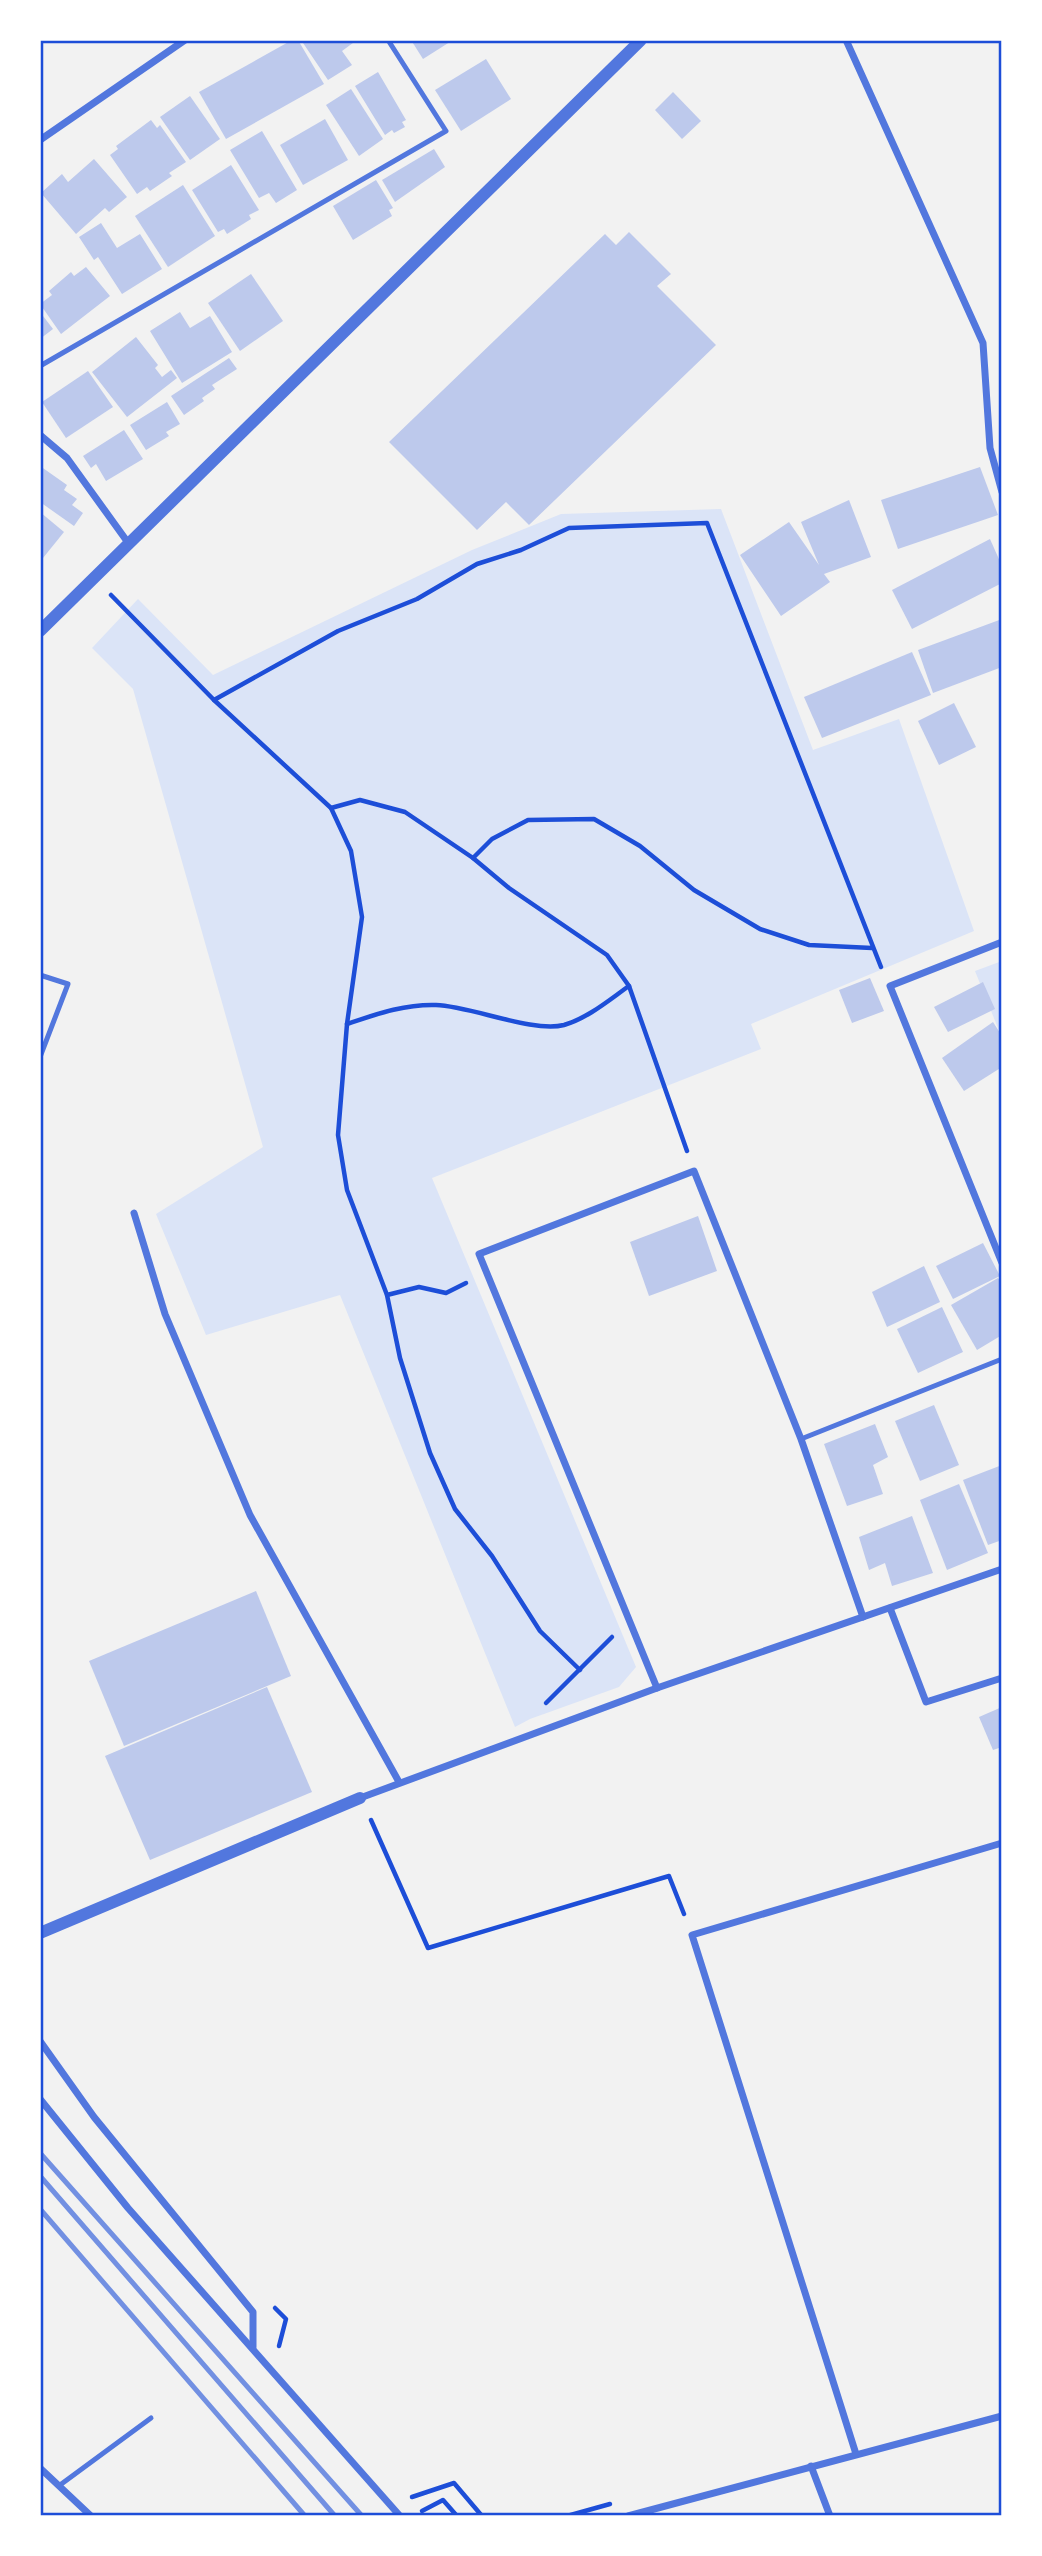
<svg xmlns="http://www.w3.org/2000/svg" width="1042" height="2556" viewBox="0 0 1042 2556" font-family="Helvetica,sans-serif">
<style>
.green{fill:#dbe4f7}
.building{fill:#bdc9ec}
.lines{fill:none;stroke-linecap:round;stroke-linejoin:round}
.path{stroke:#1d4ed8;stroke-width:4.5}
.service{stroke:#5277de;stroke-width:5}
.minor{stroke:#5277de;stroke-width:7}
.tertiary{stroke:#5277de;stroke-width:12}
.rail{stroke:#7290e2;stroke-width:5}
.neatline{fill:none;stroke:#1d4ed8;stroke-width:2.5}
</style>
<rect width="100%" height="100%" fill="#f2f2f2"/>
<g class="green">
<polygon points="721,509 813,750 899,719 974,931 751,1024 761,1049 432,1178 636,1667 619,1687 530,1719 515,1727 340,1295 206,1335 156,1214 263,1147 133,689 92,648 138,599 213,675 472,550 561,514"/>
<polygon points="1002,961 1002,1038 975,971"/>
</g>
<g class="building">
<polygon points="292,40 298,40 324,84 226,139 199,92"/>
<polygon points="301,40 357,40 342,51 352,65 328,80"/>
<polygon points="411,40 453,40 423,59"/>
<polygon points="486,59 511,99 461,131 435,90"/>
<polygon points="378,72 406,120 402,122 405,127 394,133 392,130 385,135 355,86"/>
<polygon points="351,89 383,139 359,156 326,105"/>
<polygon points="673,92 701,121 682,139 655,110"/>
<polygon points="190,96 220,139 190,160 160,117"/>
<polygon points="325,119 348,160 303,185 280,145"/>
<polygon points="151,120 157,128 160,125 186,162 169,173 172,176 150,191 147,187 137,194 110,155 118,149 116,146"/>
<polygon points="262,131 297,190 276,203 269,193 259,198 230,150"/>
<polygon points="434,149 445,167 395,202 382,180"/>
<polygon points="94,159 127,197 109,212 105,208 76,234 41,193 62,174 68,182"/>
<polygon points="231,165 259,210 249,215 251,219 227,234 224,229 218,232 192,190"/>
<polygon points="376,180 393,208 389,210 392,216 353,240 333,206"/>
<polygon points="183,185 215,236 168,267 135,216"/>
<polygon points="101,223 117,248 140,234 162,269 122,294 98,257 94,260 79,237"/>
<polygon points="629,232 671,274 657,286 716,345 529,525 506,502 477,530 389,442 605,234 616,245"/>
<polygon points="86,267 110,296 61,334 40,304 52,295 49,291 71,272 74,276"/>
<polygon points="251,274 283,321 240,351 208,303"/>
<polygon points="40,312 53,329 40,339"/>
<polygon points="180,312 190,328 210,316 232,352 182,383 150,331"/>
<polygon points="136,337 158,365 155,368 162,377 171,370 177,378 127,417 92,372"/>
<polygon points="229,358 237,369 212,385 215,389 202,398 204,401 184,415 171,396"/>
<polygon points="88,371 113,407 66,438 42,402"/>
<polygon points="167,402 180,424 166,432 169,436 146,450 130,425"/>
<polygon points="124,430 143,459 106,481 96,464 91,468 83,456"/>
<polygon points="40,466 67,485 64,490 77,499 72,505 83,513 74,526 40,502"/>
<polygon points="980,467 998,515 898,549 881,500"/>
<polygon points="849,500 871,557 824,574 830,582 781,616 740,555 789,522 819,565 801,522"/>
<polygon points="40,512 64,532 43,558 40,556"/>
<polygon points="990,539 1002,566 1002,583 912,629 892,590"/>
<polygon points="1002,619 1002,667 933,693 918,650"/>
<polygon points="912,652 931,695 822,738 804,697"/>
<polygon points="954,703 976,747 939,765 918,721"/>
<polygon points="870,978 884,1011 852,1023 839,990"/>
<polygon points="983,982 995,1009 948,1032 934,1007"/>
<polygon points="993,1022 1002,1036 1002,1067 964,1091 942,1058"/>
<polygon points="698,1216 717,1271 649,1296 630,1242"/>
<polygon points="983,1243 1000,1276 953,1299 936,1266"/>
<polygon points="924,1266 940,1302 887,1327 872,1292"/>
<polygon points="998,1278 1002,1284 1002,1335 977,1350 951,1305"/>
<polygon points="942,1307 963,1352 918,1373 897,1329"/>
<polygon points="934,1405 959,1465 920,1481 895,1421"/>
<polygon points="875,1424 888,1457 873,1465 883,1494 847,1506 824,1444"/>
<polygon points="1002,1465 1002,1540 988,1545 963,1480"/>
<polygon points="959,1484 988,1553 947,1570 920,1500"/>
<polygon points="912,1516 933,1573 892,1586 885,1563 869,1570 859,1537"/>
<polygon points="256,1591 291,1676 124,1746 89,1661"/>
<polygon points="267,1687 312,1792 150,1860 105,1756"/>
<polygon points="1002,1707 1002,1747 993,1750 979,1717"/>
</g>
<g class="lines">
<g class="path">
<polyline points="111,595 214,700 331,808 351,851 362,917 347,1024 338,1135 347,1190 387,1295 400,1358 430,1453 455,1509 492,1556 540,1631 580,1670"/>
<polyline points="214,700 338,631 417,599 477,564 521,550 569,528 707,523 881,967"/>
<polyline points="331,808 360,800 405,812 473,858 509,888 607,955 629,986 687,1151"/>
<polyline points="473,858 492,839 528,820 594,819 640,846 694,890 760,929 809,945 872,948"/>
<path d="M347,1024C377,1014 405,1004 436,1005C471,1006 532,1033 564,1025C588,1018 609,1000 629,986"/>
<polyline points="387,1295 419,1287 446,1293 466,1283"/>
<polyline points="546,1703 612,1637"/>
<polyline points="371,1820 428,1948 669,1876 684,1914"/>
<polyline points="275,2308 286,2319 279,2346"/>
<polyline points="412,2497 454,2483 482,2516"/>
<polyline points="422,2511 443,2500 457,2516"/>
<polyline points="567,2516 610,2504"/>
</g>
<g class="service">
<polyline points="40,366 446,131 388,40"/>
<polyline points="40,975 68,984 40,1057"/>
<polyline points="801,1439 1002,1359"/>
<polyline points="60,2485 151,2418"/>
</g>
<g class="minor">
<polyline points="846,40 983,343 990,448 1002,492"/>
<polyline points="40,140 185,40"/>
<polyline points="40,435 67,458 129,544"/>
<polyline points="1002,942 890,986 1002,1263"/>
<polyline points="134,1213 165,1314 250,1515 399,1782"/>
<polyline points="890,1608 926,1702 1002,1678"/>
<polyline points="657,1688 479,1254 694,1171 801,1439 863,1617"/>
<polyline points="360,1798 657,1688 1002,1569"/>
<polyline points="40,2041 94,2117 253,2312 253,2347"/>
<polyline points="40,2099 128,2208 400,2516"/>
<polyline points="856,2454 692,1935 1002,1843"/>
<polyline points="811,2466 830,2516"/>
<polyline points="40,2468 91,2516"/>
<polyline points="628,2516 1002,2416"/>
</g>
<g class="tertiary">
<polyline points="40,631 641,40"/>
<polyline points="40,1933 360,1798"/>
</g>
<g class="rail">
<polyline points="40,2153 362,2516"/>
<polyline points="40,2176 335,2516"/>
<polyline points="40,2209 305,2516"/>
</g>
</g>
<rect width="1042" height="2556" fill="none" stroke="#ffffff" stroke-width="84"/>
<rect x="42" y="42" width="958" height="2472" class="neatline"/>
</svg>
